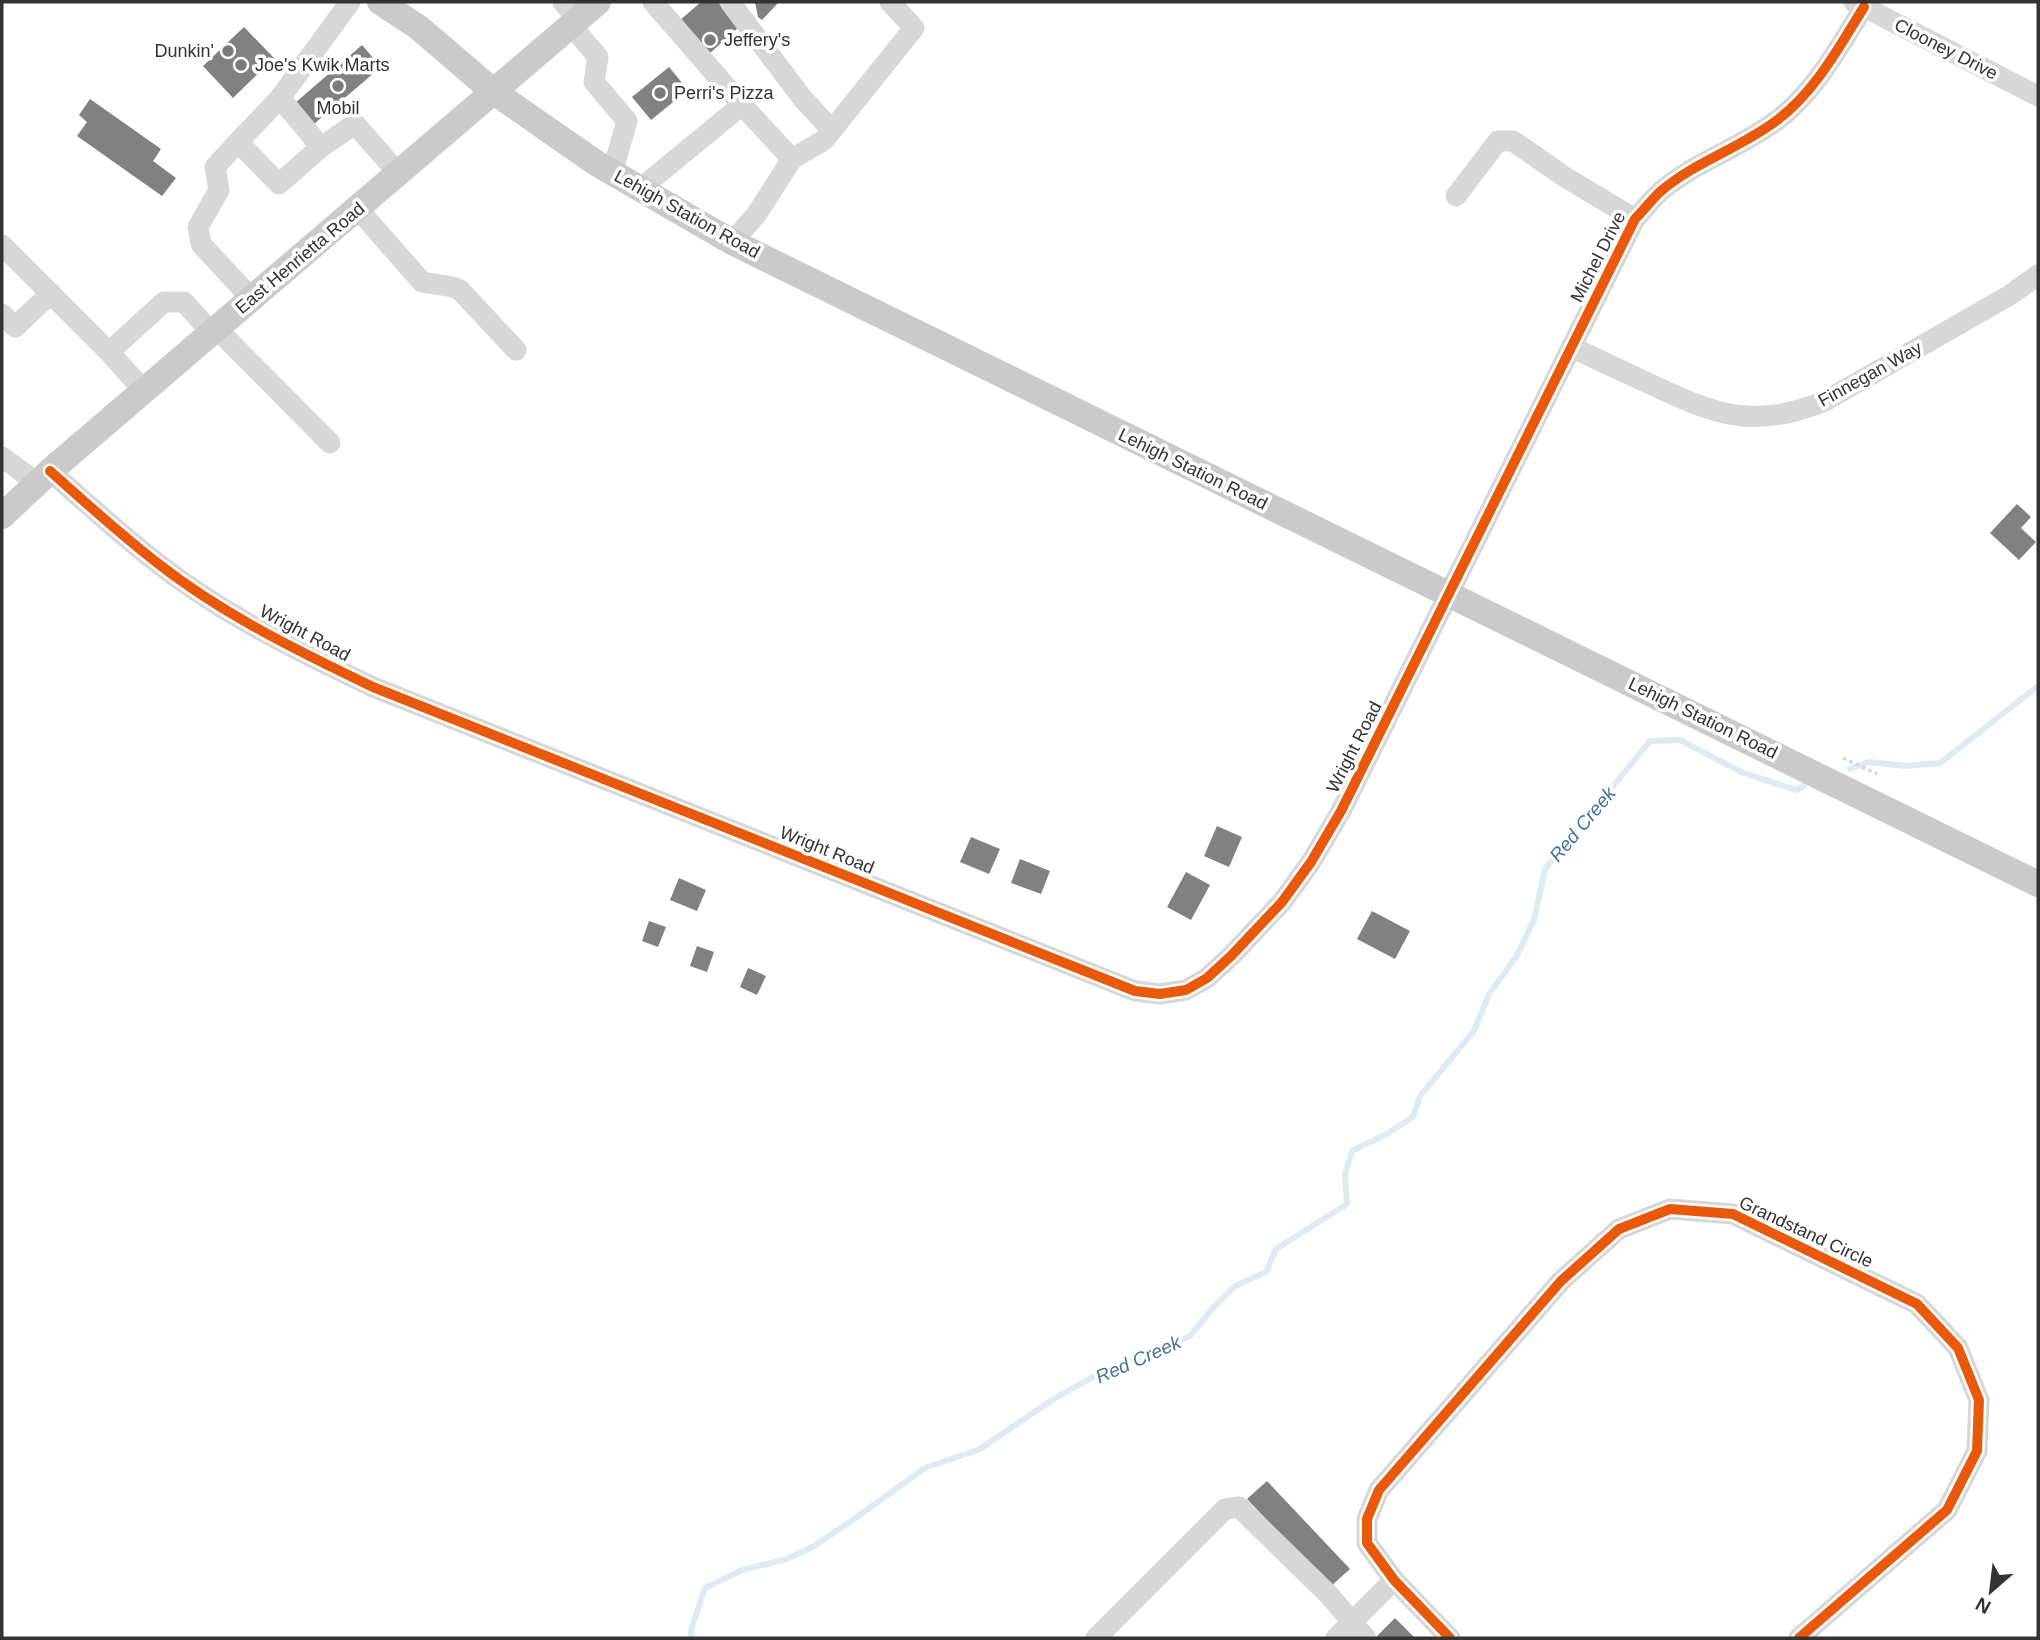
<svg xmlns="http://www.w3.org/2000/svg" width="2040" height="1640" viewBox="0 0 2040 1640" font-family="Arial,sans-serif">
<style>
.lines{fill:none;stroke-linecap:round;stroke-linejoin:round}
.stream{stroke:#ddebf3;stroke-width:6}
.building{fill:#818181}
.path{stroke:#d6d6d6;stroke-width:3.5;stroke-dasharray:3.5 3.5;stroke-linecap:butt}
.minor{stroke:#d7d7d7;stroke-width:21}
.major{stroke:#cacaca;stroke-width:26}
.cycleway-casing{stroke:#fff;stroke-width:15}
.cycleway{stroke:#e8590c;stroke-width:10}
.poi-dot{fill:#7a7a7a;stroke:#fff;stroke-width:2.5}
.labels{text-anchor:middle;stroke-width:7;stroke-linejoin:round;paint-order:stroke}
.poi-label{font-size:18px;fill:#333;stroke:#fff;text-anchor:start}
.street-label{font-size:18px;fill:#333;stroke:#fff}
.water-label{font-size:19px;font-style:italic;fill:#3f7597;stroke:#fff}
</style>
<rect width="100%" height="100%" fill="#fff"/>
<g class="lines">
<g class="stream">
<polyline points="1850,769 1868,762 1906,766 1940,763 2038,686"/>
<polyline points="691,1638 691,1630 705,1588 742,1570 787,1559 814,1546 854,1519 925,1468 980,1449 1052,1400 1098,1374 1190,1336 1212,1309 1235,1286 1266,1272 1276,1249 1347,1204 1345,1174 1352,1151 1385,1135 1413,1117 1420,1096 1474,1031 1489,994 1516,957 1534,920 1545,869 1650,741 1680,740 1741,772 1796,790 1804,786"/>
</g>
</g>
<g class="building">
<polygon points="701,2 718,2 740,26 709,54 679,21"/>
<polygon points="755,2 779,2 762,20 758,17"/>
<polygon points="244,27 274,58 233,98 203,66"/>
<polygon points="362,45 381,67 314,124 295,103"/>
<polygon points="669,67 688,90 651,120 632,97"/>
<polygon points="90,99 161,149 153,161 176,178 162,196 77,136 87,122 79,115"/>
<polygon points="2017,504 2031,517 2021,528 2036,542 2019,560 1990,533"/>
<polygon points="1217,826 1242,837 1229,867 1204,856"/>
<polygon points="971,837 1000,849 989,874 960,862"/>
<polygon points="1020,859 1050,871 1041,894 1011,883"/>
<polygon points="1186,872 1210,885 1191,920 1167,907"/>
<polygon points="679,878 706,890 697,911 670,900"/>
<polygon points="1372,911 1410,931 1395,959 1357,939"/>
<polygon points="649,921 666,927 658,947 642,941"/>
<polygon points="697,946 714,952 707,972 690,966"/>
<polygon points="748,968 766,976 757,995 740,987"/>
<polygon points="1267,1481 1350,1569 1330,1587 1247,1499"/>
<polygon points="1395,1618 1415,1638 1379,1638 1377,1636"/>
</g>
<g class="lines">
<polyline class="path" points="1843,758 1877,774"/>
<g class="minor">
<polyline points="350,2 280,98 321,147 355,124 399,174"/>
<polyline points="563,2 578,19"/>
<polyline points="730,2 803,99 832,130"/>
<polyline points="1854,2 2038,96"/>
<polyline points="571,25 598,57 594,82 627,121 612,173"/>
<polyline points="238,142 280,98"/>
<polyline points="792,159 824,140 914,28 890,2"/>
<polyline points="641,188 742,105 653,2"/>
<polyline points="1456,196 1498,141 1513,141 1565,177 1635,219"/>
<polyline points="358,209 422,282 453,287 460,290 516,350"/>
<polyline points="732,242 756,215 792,159 742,105"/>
<polyline points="2,245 109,352 144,391"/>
<polyline points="252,299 201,244 198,227 219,190 215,167 238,142 279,184 321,147"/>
<polyline points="2,314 15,327 51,293"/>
<polyline points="217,329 330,443"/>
<path d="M1572,347C1598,360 1624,372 1650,384C1716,415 1754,430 1825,401L2010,295L2038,275"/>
<polyline points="109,352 164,302 184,302 212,333"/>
<polyline points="2,457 37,483"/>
<path d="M50,471C86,503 122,536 160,565C224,615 300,652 373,687L1135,991L1160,994L1186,990L1207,978L1231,956L1282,902L1311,862L1341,811L1635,219C1644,210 1652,199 1661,191C1695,162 1740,148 1776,121C1815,92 1839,47 1864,7"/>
<polyline points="1096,1638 1225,1509 1239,1507 1329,1595 1366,1638"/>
<polyline points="1336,1638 1394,1580"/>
<polyline points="1450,1638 1394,1580 1367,1543 1367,1519 1379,1490 1561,1281 1619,1229 1670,1209 1733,1214 1917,1304 1958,1348 1979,1400 1977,1451 1947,1510 1799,1638"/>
</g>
<g class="major">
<polyline points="380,2 418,27 494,92 596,163 732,242 2038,884"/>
<polyline points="2,516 50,471 598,2"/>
</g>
<g class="cycleway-casing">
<g id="cycleway">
<path d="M50,471C86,503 122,536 160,565C224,615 300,652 373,687L1135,991L1160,994L1186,990L1207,978L1231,956L1282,902L1311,862L1341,811L1635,219C1644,210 1652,199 1661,191C1695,162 1740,148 1776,121C1815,92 1839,47 1864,7"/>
<polyline points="1450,1638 1394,1580 1367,1543 1367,1519 1379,1490 1561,1281 1619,1229 1670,1209 1733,1214 1917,1304 1958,1348 1979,1400 1977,1451 1947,1510 1799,1638"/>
</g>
</g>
<use href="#cycleway" class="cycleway"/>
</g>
<g class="poi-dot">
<circle cx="710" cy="40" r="7"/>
<circle cx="228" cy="51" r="7"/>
<circle cx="241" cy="65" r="7"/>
<circle cx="338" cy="86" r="7"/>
<circle cx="660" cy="93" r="7"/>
</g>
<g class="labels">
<g class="poi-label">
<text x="724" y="46">Jeffery's</text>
<text x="214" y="57" text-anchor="end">Dunkin'</text>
<text x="255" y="71">Joe's Kwik Marts</text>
<text x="674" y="99">Perri's Pizza</text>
<text x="338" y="114" text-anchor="middle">Mobil</text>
</g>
<g class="street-label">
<text transform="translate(1946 49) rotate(27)" y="6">Clooney Drive</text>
<text transform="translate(687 214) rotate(29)" y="6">Lehigh Station Road</text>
<text transform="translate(1598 257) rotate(-63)" y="6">Michel Drive</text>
<text transform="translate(300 258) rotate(-40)" y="6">East Henrietta Road</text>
<text transform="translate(1870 374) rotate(-29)" y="6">Finnegan Way</text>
<text transform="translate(1193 469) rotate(26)" y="6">Lehigh Station Road</text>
<text transform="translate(305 633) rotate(28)" y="6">Wright Road</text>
<text transform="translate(1703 718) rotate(26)" y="6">Lehigh Station Road</text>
<text transform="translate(1354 747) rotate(-63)" y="6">Wright Road</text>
<text transform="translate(827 850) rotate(22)" y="6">Wright Road</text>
<text transform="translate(1806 1232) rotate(25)" y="6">Grandstand Circle</text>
</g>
<g class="water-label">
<text transform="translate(1582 824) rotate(-50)" y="7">Red Creek</text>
<text transform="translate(1138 1359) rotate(-24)" y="7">Red Creek</text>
</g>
</g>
<rect width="2040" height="1640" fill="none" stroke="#333333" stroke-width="7"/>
<g transform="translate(1991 1591) rotate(208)" stroke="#ffffff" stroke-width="5" paint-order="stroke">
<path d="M0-5L12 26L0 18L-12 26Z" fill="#333333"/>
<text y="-10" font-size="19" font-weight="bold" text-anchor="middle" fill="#333333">N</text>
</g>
</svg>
